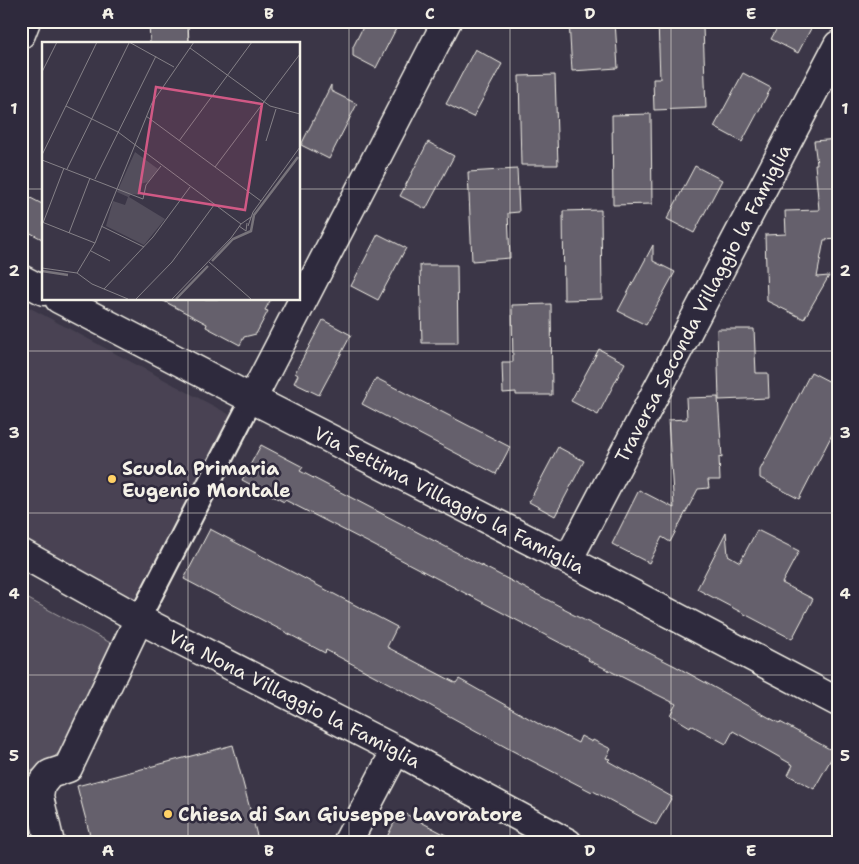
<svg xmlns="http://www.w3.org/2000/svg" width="859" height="864" viewBox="0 0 859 864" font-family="'Shantell Sans',sans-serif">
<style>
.built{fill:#484352}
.green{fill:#534e5c;stroke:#a4a0a2}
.building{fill:#65616c;stroke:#f4f1e8}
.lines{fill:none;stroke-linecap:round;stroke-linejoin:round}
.pedestrian-casing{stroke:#f4f1e8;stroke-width:25}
.minor-casing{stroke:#f4f1e8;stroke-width:31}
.pedestrian{stroke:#2f2a3d;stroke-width:21}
.minor{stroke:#2f2a3d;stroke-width:28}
.grid{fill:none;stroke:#f4f1e8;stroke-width:1;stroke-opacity:0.55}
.poi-dot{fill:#ffd166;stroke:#2f2a3d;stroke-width:2}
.labels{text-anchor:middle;stroke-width:5;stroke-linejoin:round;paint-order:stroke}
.street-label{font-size:19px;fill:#f4f1e8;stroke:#2f2a3d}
.poi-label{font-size:19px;font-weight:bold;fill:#f4f1e8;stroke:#2f2a3d;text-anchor:start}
.inset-river{fill:none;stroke:#78747b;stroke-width:2.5}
.inset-road{fill:none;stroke:#858187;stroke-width:1}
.view{fill:#d15985;fill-opacity:0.15;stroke:#d15985;stroke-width:2.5}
.inset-edge{fill:none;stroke:#f4f1e8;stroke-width:2.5}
.neatline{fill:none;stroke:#f4f1e8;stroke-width:2}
.grid-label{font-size:16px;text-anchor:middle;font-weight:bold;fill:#f4f1e8}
</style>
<rect width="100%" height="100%" fill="#3b3647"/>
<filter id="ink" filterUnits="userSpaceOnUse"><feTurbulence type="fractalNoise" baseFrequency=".02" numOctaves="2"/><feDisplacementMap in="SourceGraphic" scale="10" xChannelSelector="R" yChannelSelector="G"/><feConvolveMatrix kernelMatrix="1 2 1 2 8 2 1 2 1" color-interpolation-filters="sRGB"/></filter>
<g filter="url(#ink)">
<polygon class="built" points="21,303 236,418 136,602 21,540"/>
<polygon class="green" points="21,595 120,648 70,742 51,760 21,777"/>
<g class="building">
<polygon points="149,21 188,21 189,44 150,44"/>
<polygon points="366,21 400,21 376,68 353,56 353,47"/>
<polygon points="569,21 615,21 618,68 572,71"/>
<polygon points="658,21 691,21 703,27 706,108 654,110 653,79 660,79"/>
<polygon points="781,21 815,21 798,53 771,39"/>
<polygon points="475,49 502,64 473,117 446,104"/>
<polygon points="743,73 771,88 742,142 714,127"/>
<polygon points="555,75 558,165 521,165 519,76"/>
<polygon points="331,85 331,91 357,104 329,159 301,145"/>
<polygon points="651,114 652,204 613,205 612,115"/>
<polygon points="838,139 838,239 824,240 817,277 829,276 804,319 767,301 765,235 786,234 785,211 819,210 815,164 817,164 814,141"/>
<polygon points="428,142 454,156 426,209 400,196"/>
<polygon points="695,166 722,180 694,233 667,219"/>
<polygon points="517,169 519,212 508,213 510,258 472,261 468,172"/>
<polygon points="21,193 44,205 44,240 21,228"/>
<polygon points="601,210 602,299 564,300 563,211"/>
<polygon points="378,234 406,248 378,300 351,286"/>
<polygon points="653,245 653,261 675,272 646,325 618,311"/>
<polygon points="420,265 457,265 458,343 422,343"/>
<polygon points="160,299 271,299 265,310 268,311 256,334 244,337 240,345 206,327 207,324"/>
<polygon points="551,304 552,395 516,395 516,392 503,393 502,362 513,362 512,305"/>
<polygon points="323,320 351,335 319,395 294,383 298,375 295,373"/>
<polygon points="717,329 754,329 756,373 768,373 769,398 719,400"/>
<polygon points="599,349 625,363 598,415 571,401"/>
<polygon points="811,372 838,386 838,423 799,499 760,478 760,470"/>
<polygon points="376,378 510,447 496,474 362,404"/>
<polygon points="718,397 722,458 719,457 720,480 708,480 709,488 698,489 670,542 662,537 649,563 612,544 639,490 674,508 668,420 687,419 686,398"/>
<polygon points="261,445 303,467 300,471 571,612 570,613 675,666 779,723 780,722 835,752 814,789 788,775 793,765 733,731 726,744 691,725 690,727 670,715 676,704 588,660 589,658 373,545 285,500 284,502 242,480"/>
<polygon points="558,447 584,461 555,516 529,502"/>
<polygon points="210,529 397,627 387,647 456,683 459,679 546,728 547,727 578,743 581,736 592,742 593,740 611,749 606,758 610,759 608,761 672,797 656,825 593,791 592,792 511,750 422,701 326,650 325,653 184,579"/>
<polygon points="757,530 799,551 782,583 813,599 792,639 697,589 726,532 728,555 740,562"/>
<polygon points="233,745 259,843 92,843 77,786"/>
<polygon points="400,811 461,843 384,843"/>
</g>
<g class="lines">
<g class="pedestrian-casing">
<polyline id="pedestrian" points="139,619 252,399"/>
</g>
<g class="minor-casing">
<g id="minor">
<polyline points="21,34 26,21"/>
<polyline points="21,279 44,291"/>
<path id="s1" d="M59,299L252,399L568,560L838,702"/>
<polyline points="252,399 447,21"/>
<path id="s2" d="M21,553L139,619L396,750L568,843"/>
<path id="s3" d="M568,560L838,45"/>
<polyline points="50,843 39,797 41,785 50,774 68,768 139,619"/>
<polyline points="347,843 396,750"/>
</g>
</g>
<use href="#pedestrian" class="pedestrian"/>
<use href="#minor" class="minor"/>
</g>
</g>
<path class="grid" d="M188,21V44M349,21V843M510,21V843M671,21V843M21,189H44M299,189H838M188,299V843M21,351H838M21,513H838M21,675H838"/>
<g class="poi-dot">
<circle cx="112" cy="479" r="5"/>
<circle cx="168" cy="814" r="5"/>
</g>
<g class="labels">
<g class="street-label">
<text dy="7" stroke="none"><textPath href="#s3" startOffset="290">Traversa Seconda Villaggio la Famiglia</textPath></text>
<text dy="7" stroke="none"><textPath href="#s1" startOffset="439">Via Settima Villaggio la Famiglia</textPath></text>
<text dy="7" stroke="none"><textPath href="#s2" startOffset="310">Via Nona Villaggio la Famiglia</textPath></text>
</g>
<g class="poi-label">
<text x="122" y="475">Scuola Primaria<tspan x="122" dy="22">Eugenio Montale</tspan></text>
<text x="178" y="821">Chiesa di San Giuseppe Lavoratore</text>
</g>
</g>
<g transform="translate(42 42)">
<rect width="258" height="258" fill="#3b3647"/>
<path d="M93,110L116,127L106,140L98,142L97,153L89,152L87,155L123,177L102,203L64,184L71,159L83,163L86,155L75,150Z" fill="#534e5c"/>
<path class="inset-river" d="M170,219L191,197L209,189L212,173L256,115M0,229L26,233M134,257L166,224"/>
<path class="inset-road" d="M87,0L132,25M148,6L228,64L258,72M0,30L15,0M24,64L76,90L199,182M104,74L219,159M137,99L210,0M224,99L234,67M0,113L55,0M0,118L101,157L104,143L119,124M173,125L258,12M25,127L87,1M53,137L114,14M0,180L53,201M1,181L22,126M59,184L102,205M197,184L204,189L205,181M206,184L211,170L258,105M27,191L48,136M49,209L68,219M167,220L209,257M0,226L35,231L53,201L110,61L152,0M35,231L50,242L86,257M62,247L111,195L148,145M94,257L130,220L172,163M130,257L189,196L199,182L209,175"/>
<path class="view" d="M114,45L220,62L203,168L97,151Z"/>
<rect width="258" height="258" class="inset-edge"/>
</g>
<rect width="859" height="864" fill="none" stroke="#2f2a3d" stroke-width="55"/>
<rect x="28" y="28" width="804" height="808" class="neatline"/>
<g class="grid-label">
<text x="108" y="19">A</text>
<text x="269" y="19">B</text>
<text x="430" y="19">C</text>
<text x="590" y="19">D</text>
<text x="751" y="19">E</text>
<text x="14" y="114">1</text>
<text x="845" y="114">1</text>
<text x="14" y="276">2</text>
<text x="845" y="276">2</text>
<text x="14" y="438">3</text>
<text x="845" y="438">3</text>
<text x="14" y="599">4</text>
<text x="845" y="599">4</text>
<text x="14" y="761">5</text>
<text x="845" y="761">5</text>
<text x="108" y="856">A</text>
<text x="269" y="856">B</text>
<text x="430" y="856">C</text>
<text x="590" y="856">D</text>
<text x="751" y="856">E</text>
</g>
</svg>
